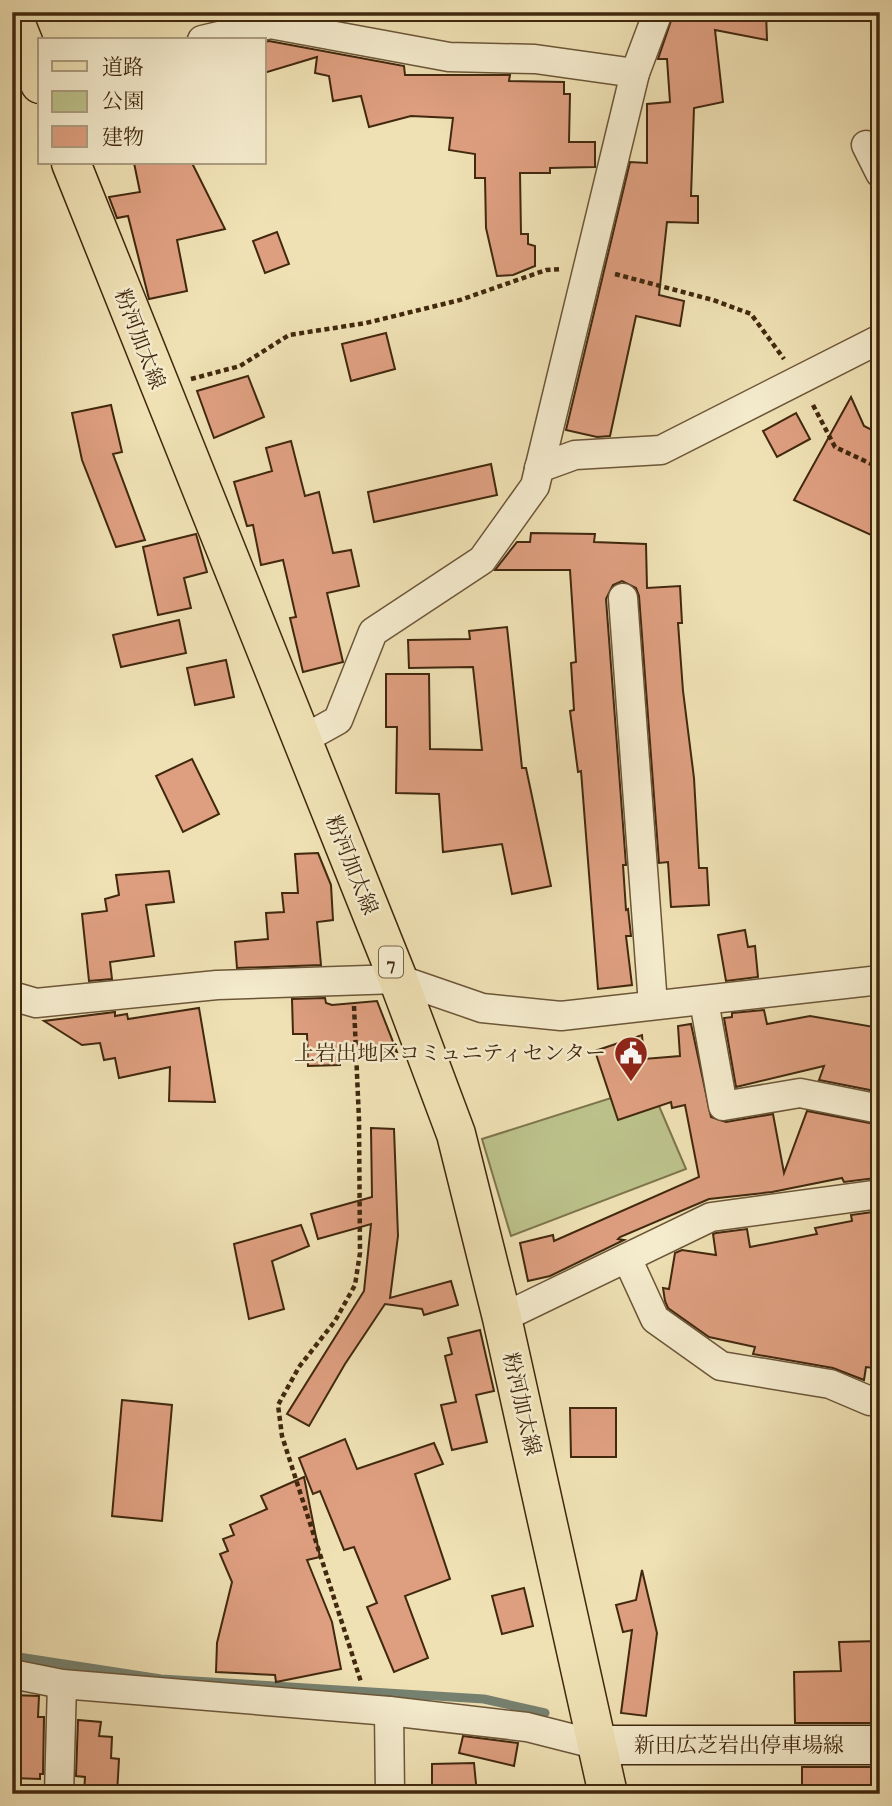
<svg xmlns="http://www.w3.org/2000/svg" width="892" height="1806" viewBox="0 0 892 1806" font-family="'IM FELL English','Noto Serif JP',serif">
<style>
.green{fill:#bcc28b;stroke:#7e754c;stroke-width:2}
.lines{fill:none;stroke-linecap:round;stroke-linejoin:round}
.stream{stroke:#768170;stroke-width:9}
.building{fill:#de9f80;stroke:#41280e;stroke-width:2}
.street-casing{stroke:#6c5638;stroke-width:31}
.secondary-casing{stroke:#41280e;stroke-width:41}
.primary-casing{stroke:#41280e;stroke-width:41}
.path{stroke:#41280e;stroke-width:4.5;stroke-dasharray:5 3.5;stroke-linecap:butt}
.street{stroke:#f5ecce;stroke-width:28}
.secondary{stroke:#f5ecce;stroke-width:38}
.primary{stroke:#efe1b4;stroke-width:38}
.labels{text-anchor:middle;stroke-width:5;stroke-linejoin:round;paint-order:stroke}
.shield{fill:#f5ecce;stroke:#776348;stroke-width:2}
.shield-label{font-size:19px;font-weight:bold;fill:#41280e}
.street-label{font-size:21px;fill:#41280e;stroke:#f5ecce}
.poi-label{font-size:21px;fill:#41280e;stroke:#f5ecce;text-anchor:end}
</style>
<rect width="100%" height="100%" fill="#efe1b4"/>
<filter id="stains"><feTurbulence type="fractalNoise" baseFrequency=".00286" numOctaves="4"/><feColorMatrix values="0 0 0 0 .2 0 0 0 0 .09 0 0 0 0 .02 0 0 0 .5 -.17"/></filter>
<radialGradient id="worn" r=".72"><stop offset=".6" stop-color="#630" stop-opacity="0"/><stop offset="1" stop-color="#630" stop-opacity=".3"/></radialGradient>
<polygon class="green" points="611,1098 659,1106 686,1169 511,1236 482,1139"/>
<g class="lines">
<polyline class="stream" points="12,1656 161,1679 484,1699 545,1713"/>
</g>
<g class="building">
<polygon points="674,12 766,12 767,40 715,30 723,102 694,108 691,196 698,196 698,223 667,222 659,295 684,301 680,326 636,316 610,436 597,437 566,430 630,162 647,163 647,104 670,102 667,59 658,59"/>
<polygon points="269,41 404,66 405,75 510,75 509,81 564,82 564,94 570,94 569,142 595,142 595,167 550,168 550,173 520,173 521,234 528,234 528,244 535,246 535,266 513,275 497,276 486,228 485,178 475,178 475,154 449,150 453,118 411,116 369,127 361,96 333,101 329,76 315,73 317,57 264,73 264,42"/>
<polygon points="134,163 192,163 225,229 177,240 187,291 149,299 128,216 117,218 109,197 140,192"/>
<polygon points="277,232 289,264 265,273 253,241"/>
<polygon points="386,333 395,369 351,381 342,344"/>
<polygon points="248,376 264,417 214,438 197,391"/>
<polygon points="851,397 864,426 880,434 880,539 794,500"/>
<polygon points="111,405 122,452 113,454 145,540 116,547 82,460 72,413"/>
<polygon points="796,413 810,439 777,457 763,431"/>
<polygon points="291,441 305,496 319,492 333,553 351,550 359,586 327,593 343,662 303,672 290,618 296,617 283,560 261,565 253,525 247,526 234,482 272,471 266,448"/>
<polygon points="491,464 497,495 374,522 368,492"/>
<polygon points="531,533 595,534 594,542 646,544 647,588 680,586 682,623 678,623 683,691 694,778 699,868 707,868 709,905 671,907 668,862 659,863 639,596 636,588 622,581 613,585 606,599 626,865 623,865 626,910 628,909 631,936 626,936 632,985 598,989 581,771 578,772 570,711 574,710 571,663 576,662 570,570 495,570 517,542 530,542"/>
<polygon points="196,534 207,572 184,578 191,608 158,615 143,547"/>
<polygon points="179,620 186,653 121,667 113,635"/>
<polygon points="507,627 522,768 526,768 551,886 512,894 502,844 443,852 439,794 396,793 397,727 386,727 386,674 429,674 430,749 482,750 473,667 409,668 408,640 470,639 469,631"/>
<polygon points="226,660 234,697 195,705 187,668"/>
<polygon points="192,759 219,814 183,832 156,776"/>
<polygon points="318,853 331,885 333,920 317,922 321,965 237,968 235,942 268,939 266,913 284,912 282,893 298,893 295,854"/>
<polygon points="169,871 174,902 146,905 154,956 110,962 112,979 89,981 82,914 107,911 105,899 119,895 116,875"/>
<polygon points="745,930 748,947 755,946 758,977 726,981 718,935"/>
<polygon points="325,998 326,1003 332,1005 377,1001 397,1052 340,1050 340,1065 308,1066 307,1034 293,1034 292,999"/>
<polygon points="199,1008 215,1102 169,1101 170,1067 119,1078 115,1058 104,1060 100,1043 82,1045 44,1021 115,1012 115,1016 127,1014 128,1019"/>
<polygon points="764,1010 767,1024 810,1016 880,1028 880,1092 819,1080 824,1066 736,1087 724,1018 732,1017 732,1013"/>
<polygon points="691,1024 711,1117 726,1122 773,1114 784,1173 807,1111 880,1125 880,1156 873,1158 876,1178 844,1182 842,1178 772,1192 709,1199 620,1237 618,1239 624,1240 550,1276 528,1281 520,1243 553,1235 554,1241 699,1177 685,1105 672,1108 671,1102 618,1120 595,1051 642,1035 644,1059 680,1056 678,1026"/>
<polygon points="371,1128 394,1129 398,1236 390,1298 451,1281 458,1305 424,1315 422,1309 385,1304 345,1364 309,1426 287,1414 364,1291 371,1224 318,1239 311,1214 372,1197"/>
<polygon points="880,1211 880,1315 874,1316 874,1368 866,1367 864,1380 833,1368 753,1354 755,1347 709,1337 668,1308 665,1301 663,1288 669,1289 675,1253 682,1250 716,1255 713,1234 716,1233 747,1229 750,1247 817,1234 815,1228 852,1221 851,1215"/>
<polygon points="301,1225 309,1246 272,1261 284,1309 249,1319 234,1244"/>
<polygon points="480,1330 494,1391 476,1395 487,1442 452,1450 441,1405 456,1402 445,1356 452,1354 448,1338"/>
<polygon points="122,1400 172,1405 162,1521 112,1516"/>
<polygon points="570,1408 616,1408 616,1457 571,1457"/>
<polygon points="345,1439 357,1469 434,1443 443,1464 415,1474 450,1579 405,1596 428,1658 394,1672 367,1607 377,1603 354,1547 344,1550 320,1491 313,1494 299,1458"/>
<polygon points="304,1477 320,1557 307,1560 332,1622 341,1669 276,1682 275,1675 216,1672 217,1643 232,1582 220,1554 228,1551 223,1539 234,1535 230,1525 267,1509 261,1496"/>
<polygon points="642,1570 657,1633 646,1716 621,1713 632,1630 623,1632 616,1605 636,1600"/>
<polygon points="524,1588 533,1626 502,1634 492,1596"/>
<polygon points="880,1641 880,1723 795,1723 794,1672 841,1671 839,1642"/>
<polygon points="12,1695 39,1696 38,1717 44,1717 43,1774 40,1774 40,1779 12,1778"/>
<polygon points="78,1720 101,1722 99,1736 112,1737 111,1758 119,1759 117,1794 84,1794 85,1777 76,1776"/>
<polygon points="463,1736 518,1743 514,1766 459,1753"/>
<polygon points="474,1763 477,1794 432,1794 432,1764"/>
<rect x="802" y="1767" width="72" height="27"/>
</g>
<g class="lines">
<g class="street-casing">
<g id="street">
<polyline points="202,40 270,24 449,57 535,59 635,73"/>
<polyline points="866,145 880,173"/>
<polyline points="539,468 575,455 661,450 880,339"/>
<polyline points="623,598 653,1005"/>
<polyline points="302,740 338,720 373,632 482,560 535,486 635,73 658,12"/>
<polyline points="12,996 36,1003 217,985 398,979 482,1008 561,1016 880,980"/>
<polyline points="704,1001 723,1106 800,1093 880,1109"/>
<polyline points="627,1258 655,1319 721,1366 830,1384 870,1401"/>
<polyline points="502,1318 711,1217 880,1194"/>
<polyline points="12,1674 62,1684 389,1711 527,1727 598,1745"/>
<polyline points="389,1711 390,1794"/>
<polyline points="59,1794 62,1684"/>
</g>
</g>
<g class="secondary-casing">
<polyline id="secondary" points="598,1745 880,1745"/>
</g>
<g class="primary-casing">
<g id="primary">
<polyline points="12,14 40,84"/>
<polyline points="71,163 398,979 456,1134 502,1318 608,1794"/>
</g>
</g>
<g class="path">
<polyline points="615,274 713,300 751,314 784,359"/>
<polyline points="191,379 240,366 289,335 366,323 460,300 546,270 561,269"/>
<polyline points="813,405 835,447 880,468"/>
<polyline points="354,1006 359,1120 360,1253 355,1285 335,1321 299,1367 278,1405 282,1436 361,1682"/>
</g>
<use href="#street" class="street"/>
<use href="#secondary" class="secondary"/>
<use href="#primary" class="primary"/>
</g>
<defs>
<g id="civic-pin" transform="scale(1.75)"><path d="M0 17L-7.5 6A9.5 9.5 0 1 1 7.5 6Z" fill="#8f2418" stroke="#f5ecce"/><path d="M-.6-6.5H3V-4.5H.6V-3L4-1V1h2V6H-6V1h2V-1L-.6-3ZM-1.2 2.5V6h2.4V2.5Z" fill="#fff"/></g>
</defs>
<g fill-rule="evenodd">
<use href="#civic-pin" x="631" y="1053"/>
</g>
<g class="labels">
<rect class="shield" x="379" y="946.5" width="24" height="31" rx="5"/>
<g class="shield-label">
<text x="391" y="969">7</text>
</g>
<g class="street-label">
<text transform="translate(140 339) rotate(69)" y="7">粉河加太線</text>
<text transform="translate(352 865) rotate(68)" y="7">粉河加太線</text>
<text transform="translate(522 1404) rotate(77)" y="7">粉河加太線</text>
<text x="739" y="1752">新田広芝岩出停車場線</text>
</g>
<g class="poi-label">
<text x="606" y="1060">上岩出地区コミュニティセンター</text>
</g>
</g>
<rect width="892" height="1806" fill="none" stroke="#efe1b4" stroke-width="42"/>
<rect x="14" y="14" width="864" height="1778" fill="none" stroke="#41280e" stroke-width="3.5"/>
<rect x="21" y="21" width="850" height="1764" fill="none" stroke="#41280e" stroke-width="2"/>
<rect x="38" y="38" width="228" height="126" fill="#f5ecce" stroke="#ad9e81" stroke-width="2"/>
<rect x="52" y="61" width="35" height="10" fill="#efe1b4" stroke="#ad9e81" stroke-width="2"/>
<text x="102" y="74" font-size="21" fill="#41280e">道路</text>
<rect x="52" y="91" width="35" height="21" fill="#bcc28b" stroke="#ad9e81" stroke-width="2"/>
<text x="102" y="108" font-size="21" fill="#41280e">公園</text>
<rect x="52" y="126" width="35" height="21" fill="#de9f80" stroke="#ad9e81" stroke-width="2"/>
<text x="102" y="144" font-size="21" fill="#41280e">建物</text>
<rect width="100%" height="100%" filter="url(#stains)"/>
<rect width="100%" height="100%" fill="url(#worn)"/>
</svg>
